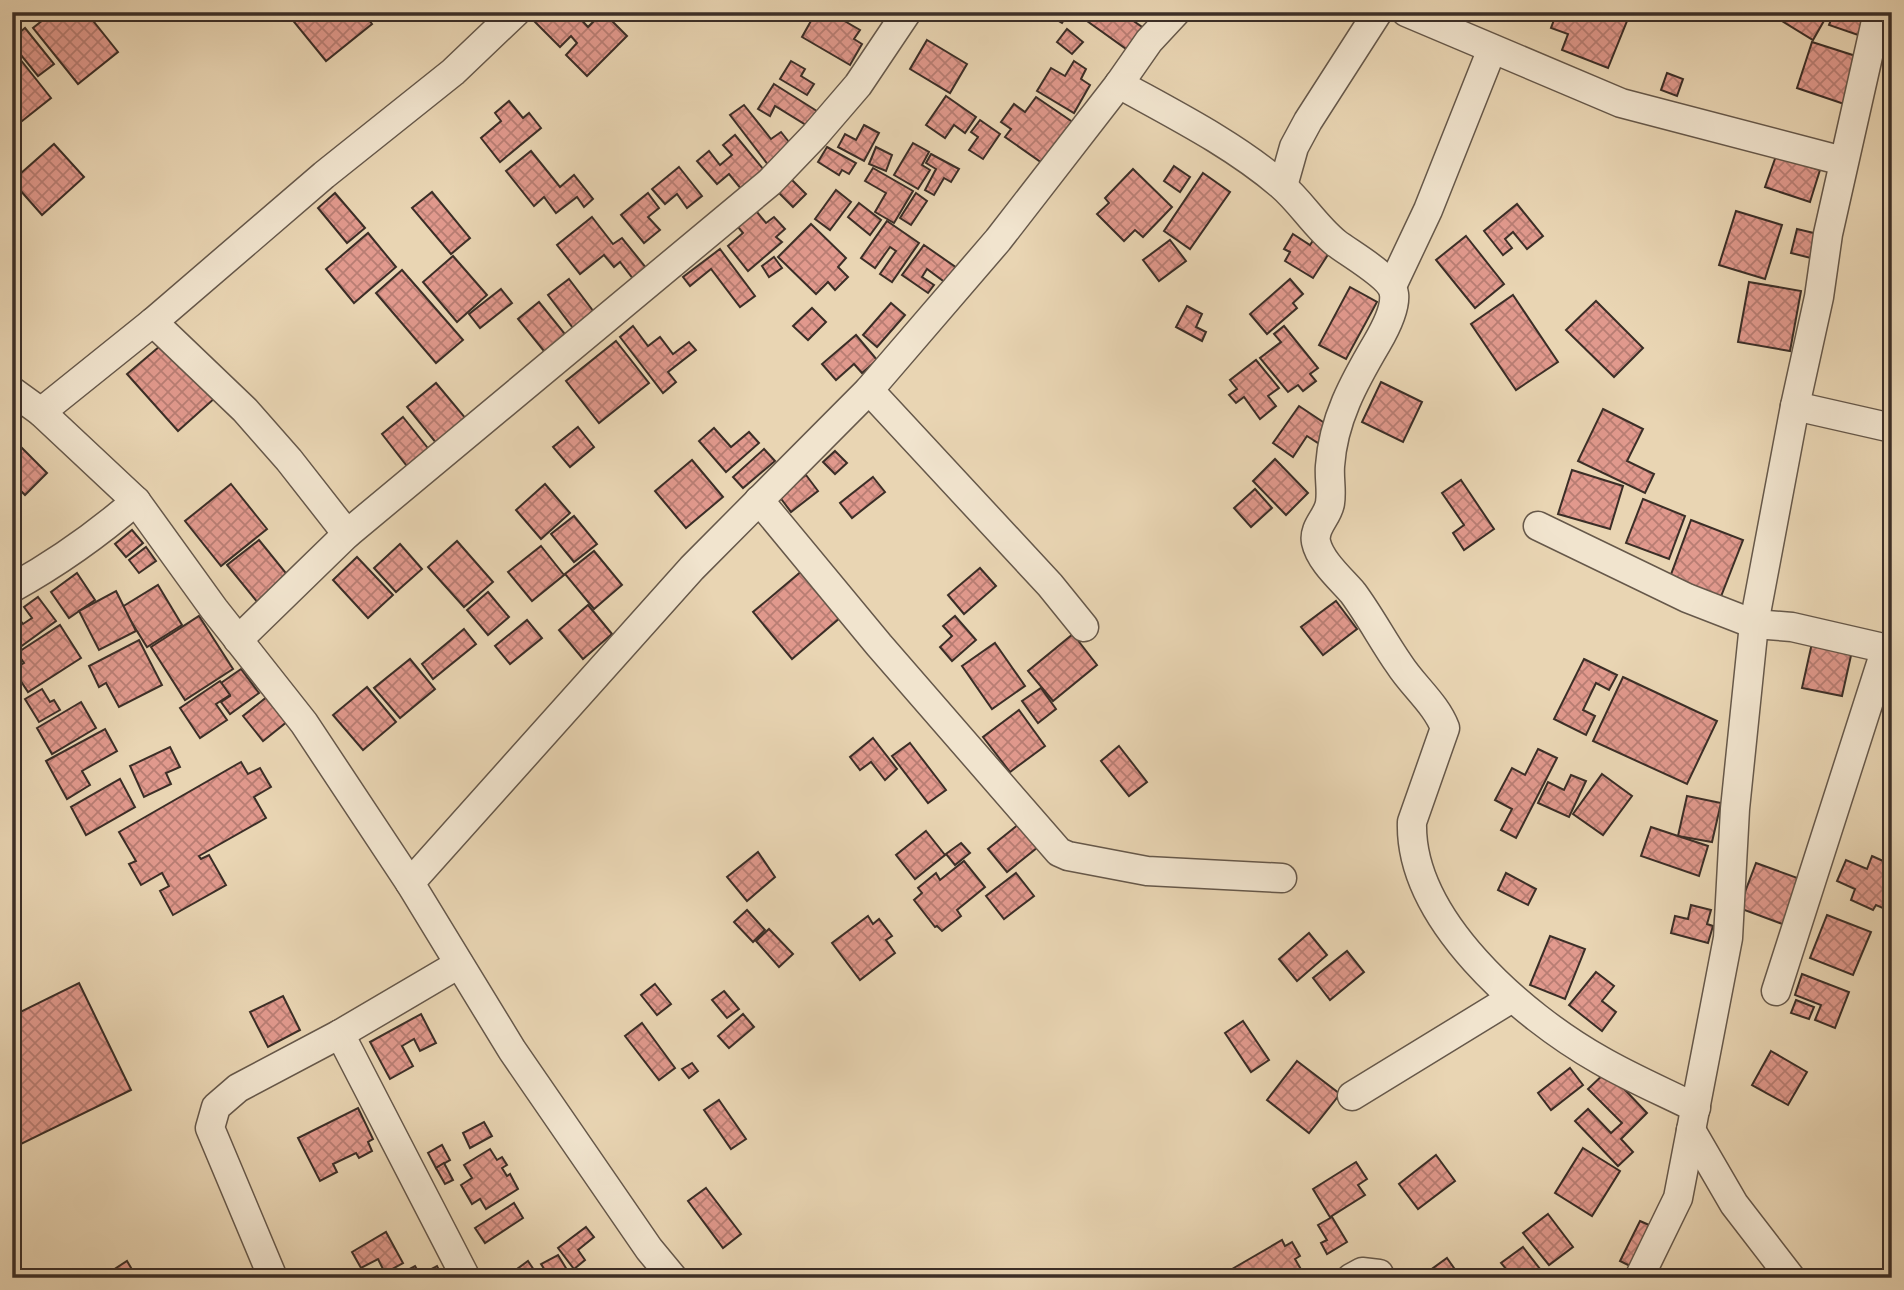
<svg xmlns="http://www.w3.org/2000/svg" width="1904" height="1290" viewBox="0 0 1904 1290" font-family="'Old Standard TT',serif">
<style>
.building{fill:url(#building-cross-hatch);stroke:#3b2e27;stroke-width:2}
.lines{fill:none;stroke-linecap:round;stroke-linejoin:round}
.street-casing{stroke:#66584a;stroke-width:31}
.street{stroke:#f1e4ce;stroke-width:28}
</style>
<defs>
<pattern id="building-cross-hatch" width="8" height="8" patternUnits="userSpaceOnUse" patternTransform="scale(1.75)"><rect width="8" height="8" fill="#e1998d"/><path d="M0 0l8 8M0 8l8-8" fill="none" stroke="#b87d73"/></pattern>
</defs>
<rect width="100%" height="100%" fill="#e9d5b3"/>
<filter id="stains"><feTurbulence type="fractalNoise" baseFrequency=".00286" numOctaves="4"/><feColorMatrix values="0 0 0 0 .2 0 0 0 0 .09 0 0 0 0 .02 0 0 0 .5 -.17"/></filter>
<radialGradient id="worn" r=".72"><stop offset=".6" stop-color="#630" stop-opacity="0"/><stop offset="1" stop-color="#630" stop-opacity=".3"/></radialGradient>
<g class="building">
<polygon points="53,12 86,12 118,52 78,84 33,28"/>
<polygon points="296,12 363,12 372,24 326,61 290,17"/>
<polygon points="545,12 574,12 588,27 603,12 627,36 587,76 566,55 577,43 571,36 560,47 535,22"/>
<polygon points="816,12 829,12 860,30 854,39 862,44 850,65 802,37"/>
<polygon points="1043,12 1069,12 1062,23"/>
<polygon points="1093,12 1126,12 1125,15 1145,29 1129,51 1087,21"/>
<polygon points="1557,12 1606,12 1627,21 1608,68 1562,50 1568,34 1551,28"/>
<polygon points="1767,12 1829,12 1813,40"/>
<polygon points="1834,12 1870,12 1861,36 1829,25"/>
<polygon points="25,28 54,64 38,76 12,44 12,39"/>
<polygon points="1067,29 1083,42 1072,54 1057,42"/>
<polygon points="927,40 967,64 950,93 910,69"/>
<polygon points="1812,42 1862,58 1847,105 1797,88"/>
<polygon points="12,49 51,98 12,129"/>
<polygon points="791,61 805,69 801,76 814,84 807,95 780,79"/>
<polygon points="1074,61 1086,69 1081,79 1090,85 1074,113 1037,91 1051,68 1065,76"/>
<polygon points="1667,73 1683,79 1677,96 1661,90"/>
<polygon points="774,84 820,113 811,128 775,106 770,116 758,109"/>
<polygon points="946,96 976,117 965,133 954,125 945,138 926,125"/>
<polygon points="1036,97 1074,123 1045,165 1005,137 1011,129 1001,122 1014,104 1025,112"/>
<polygon points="509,101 523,118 529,113 541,128 500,162 481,138 501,121 495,113"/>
<polygon points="744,105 771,139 781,132 793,147 769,166 730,115"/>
<polygon points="980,120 1000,134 983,159 969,150 978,137 971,132"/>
<polygon points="864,125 879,133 864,161 838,147 845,134 856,140"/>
<polygon points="735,135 769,176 746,195 729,174 717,184 697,161 709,151 720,165 732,155 723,145"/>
<polygon points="913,143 929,152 922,165 930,170 918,189 894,175"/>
<polygon points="54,144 84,177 42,215 12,181"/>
<polygon points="827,147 856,163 849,174 842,170 839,175 818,162"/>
<polygon points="876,147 892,155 886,171 869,164"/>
<polygon points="531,151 560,187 574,175 593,199 584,207 577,197 556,213 544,197 534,206 506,171"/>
<polygon points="931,154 959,169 951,182 944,178 934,195 925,190 936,169 926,163"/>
<polygon points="1776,156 1820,170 1810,202 1765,187"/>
<polygon points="1174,166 1190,177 1180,192 1164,181"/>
<polygon points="679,167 702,196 687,208 677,194 665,204 652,189"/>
<polygon points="873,168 913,191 894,223 875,212 886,193 865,181"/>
<polygon points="1133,169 1172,207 1143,237 1135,230 1124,241 1097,214 1109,203 1105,198"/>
<polygon points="1203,173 1230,192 1190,249 1164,231"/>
<polygon points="791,179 806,194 793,207 778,192"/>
<polygon points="836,190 851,202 830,230 815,219"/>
<polygon points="432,192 470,238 451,254 412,208"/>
<polygon points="335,193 365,228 347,243 318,208"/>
<polygon points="648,193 659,208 648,217 660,230 644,243 621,215"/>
<polygon points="916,193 927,201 911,225 900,218"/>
<polygon points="859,203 881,220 870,235 848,217"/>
<polygon points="1517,204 1543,236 1527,249 1513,232 1505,239 1512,248 1503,255 1484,231"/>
<polygon points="752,206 766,223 774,217 785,229 776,237 782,242 748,271 728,246 743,233 734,222"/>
<polygon points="1736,211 1782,225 1765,279 1719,265"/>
<polygon points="592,217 613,244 622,238 647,269 634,280 620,262 614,267 604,255 580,274 557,245"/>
<polygon points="887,221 919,243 892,282 880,274 896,251 890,247 875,268 861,258"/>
<polygon points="811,224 846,258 838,267 848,277 835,290 828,282 816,294 778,257"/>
<polygon points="1797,229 1818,234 1811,258 1791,253"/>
<polygon points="368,233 396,267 354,303 326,269"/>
<polygon points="1293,234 1310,245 1314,239 1331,250 1313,278 1285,261 1290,252 1284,249"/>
<polygon points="1466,236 1504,284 1475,308 1436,260"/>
<polygon points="1170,240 1186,261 1159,281 1143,260"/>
<polygon points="924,245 957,268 946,283 927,269 922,277 934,285 928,293 902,275"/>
<polygon points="720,249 755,296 740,307 711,269 690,286 683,277"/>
<polygon points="453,256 487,295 457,322 423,282"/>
<polygon points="774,257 782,268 769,277 762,266"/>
<polygon points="402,270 463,340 436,363 376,293"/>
<polygon points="569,279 597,316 576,332 548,295"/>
<polygon points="1290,279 1303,294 1293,303 1297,308 1267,334 1250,314"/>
<polygon points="1749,282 1801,291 1790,351 1738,342"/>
<polygon points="1350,287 1377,302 1346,359 1319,345"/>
<polygon points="501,289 512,303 480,328 469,314"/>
<polygon points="1513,295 1558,362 1516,390 1471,324"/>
<polygon points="1596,301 1643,348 1614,377 1566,330"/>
<polygon points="539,302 569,339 548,356 518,319"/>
<polygon points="891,303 905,315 877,347 863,335"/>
<polygon points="1187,306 1202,314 1196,327 1206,332 1202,341 1176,327"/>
<polygon points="812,308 826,322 808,340 793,326"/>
<polygon points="633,326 648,346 660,337 673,354 689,342 696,350 668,372 676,382 663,393 620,337"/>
<polygon points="1284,326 1318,368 1310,374 1316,381 1303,391 1298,385 1288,392 1260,358 1281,342 1274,334"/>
<polygon points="856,335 877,360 862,373 854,364 836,380 822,364"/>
<polygon points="166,341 216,397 178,431 127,374"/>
<polygon points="616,341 649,383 599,423 566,381"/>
<polygon points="1256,360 1279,388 1268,396 1276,406 1260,419 1244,397 1236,403 1229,395 1237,389 1230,380"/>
<polygon points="1381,382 1422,402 1403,442 1362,422"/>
<polygon points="436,383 467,420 437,444 407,407"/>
<polygon points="1299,406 1329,426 1318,443 1307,436 1293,457 1273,443"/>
<polygon points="1603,409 1643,429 1627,461 1654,474 1645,493 1578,461"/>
<polygon points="403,417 431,452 410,470 382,434"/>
<polygon points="578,427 594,447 570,467 553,447"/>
<polygon points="714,428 731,447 749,432 759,443 726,472 699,441"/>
<polygon points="19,445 47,473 25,495 12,482 12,452"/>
<polygon points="764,449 775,461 743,488 733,477"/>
<polygon points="835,451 847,463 835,474 823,462"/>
<polygon points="1275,459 1308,493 1286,515 1253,481"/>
<polygon points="692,460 723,497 686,528 655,491"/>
<polygon points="1572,470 1623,486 1610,529 1558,514"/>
<polygon points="806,475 818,491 791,512 779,496"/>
<polygon points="873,477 885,492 852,518 840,503"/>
<polygon points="1461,480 1494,529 1464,550 1453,533 1464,525 1442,493"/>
<polygon points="231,484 267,529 221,566 185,521"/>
<polygon points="545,484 570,513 541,539 516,510"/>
<polygon points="1255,489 1272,508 1251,527 1234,508"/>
<polygon points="1643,499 1685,516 1669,559 1626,543"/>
<polygon points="574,516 597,544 574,562 551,534"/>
<polygon points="1691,520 1743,540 1720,599 1669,580"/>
<polygon points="132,530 143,543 126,557 115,544"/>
<polygon points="259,540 294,583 263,609 227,565"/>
<polygon points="457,541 493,582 464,607 428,567"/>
<polygon points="400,544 422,569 396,592 374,568"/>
<polygon points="541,546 564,575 532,601 508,572"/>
<polygon points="146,547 156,561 139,573 129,560"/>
<polygon points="594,551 622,585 594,609 565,574"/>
<polygon points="357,557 393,595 368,618 333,580"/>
<polygon points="980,568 996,586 964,614 948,595"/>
<polygon points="803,570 841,617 792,659 753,612"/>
<polygon points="77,573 95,600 69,618 51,592"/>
<polygon points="158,585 182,625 147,647 122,607"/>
<polygon points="116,591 136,631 99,650 79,611"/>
<polygon points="488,592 509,617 488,635 467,610"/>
<polygon points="38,597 56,621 12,653 12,609 23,624 32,618 24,607"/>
<polygon points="1336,601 1357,629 1323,655 1301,627"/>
<polygon points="588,605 612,634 583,659 559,630"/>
<polygon points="199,616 233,669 185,700 151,647"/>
<polygon points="955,616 976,640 952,661 940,647 952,636 943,626"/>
<polygon points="527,620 542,638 510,664 495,646"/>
<polygon points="60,625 81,658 28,692 13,669 24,663 17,653"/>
<polygon points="464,629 476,644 433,679 422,664"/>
<polygon points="1073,634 1097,665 1053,701 1028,671"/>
<polygon points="139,640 162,685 119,707 106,683 99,687 89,666"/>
<polygon points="995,643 1025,686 992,709 962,666"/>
<polygon points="1812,643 1852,651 1842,696 1802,688"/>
<polygon points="410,659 435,689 400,718 374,688"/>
<polygon points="1584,659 1617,675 1609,690 1596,683 1583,710 1595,716 1586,735 1554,719"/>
<polygon points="241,669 259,693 230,714 221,702 230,696 221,683"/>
<polygon points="1623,677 1717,721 1687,784 1593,741"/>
<polygon points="220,681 230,695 216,704 227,720 200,738 180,708"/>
<polygon points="367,687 396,722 363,750 333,715"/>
<polygon points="1041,688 1056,709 1038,723 1022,701"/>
<polygon points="42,689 50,702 54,700 60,710 39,722 25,699"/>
<polygon points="268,696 288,721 263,741 243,716"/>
<polygon points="81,702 96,728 52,754 37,728"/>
<polygon points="1019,710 1045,746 1010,772 983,737"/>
<polygon points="105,729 117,751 82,771 90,785 67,799 46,761"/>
<polygon points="873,738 897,769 885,780 871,762 860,770 850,757"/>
<polygon points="910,743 946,790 928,803 892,756"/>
<polygon points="1119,746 1147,782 1129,796 1101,761"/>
<polygon points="170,747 180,767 166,773 171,784 144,797 130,766"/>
<polygon points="1538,749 1557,758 1516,838 1501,830 1512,809 1495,800 1512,768 1525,775"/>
<polygon points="241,762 248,774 260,768 271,787 254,797 266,818 199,856 201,859 209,855 226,885 173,915 160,891 169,886 162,873 141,885 129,864 136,861 119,832"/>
<polygon points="1602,774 1632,796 1603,835 1573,814"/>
<polygon points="1571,775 1586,781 1569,817 1538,803 1548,782 1564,790"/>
<polygon points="120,779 135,807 86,835 71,807"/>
<polygon points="1687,796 1721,803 1712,842 1678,836"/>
<polygon points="1019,824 1038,847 1007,872 988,849"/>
<polygon points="1651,827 1708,846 1699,876 1641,856"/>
<polygon points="926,831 945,855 915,879 896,855"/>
<polygon points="961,843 970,853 955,865 946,854"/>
<polygon points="758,852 775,877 747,901 727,877"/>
<polygon points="1872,856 1892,865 1892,894 1885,909 1876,905 1873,910 1851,900 1855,889 1837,881 1846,860 1867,869"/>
<polygon points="964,861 985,887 957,910 961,916 942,931 937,926 935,927 914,900 922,893 918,888 936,873 940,880"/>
<polygon points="1756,863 1803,880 1785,925 1739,908"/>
<polygon points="1016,873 1034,896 1004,919 986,896"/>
<polygon points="1506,873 1536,889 1528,905 1498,890"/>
<polygon points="1691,905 1711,910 1707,924 1713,926 1708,943 1671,933 1675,916 1688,919"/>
<polygon points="747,910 765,930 753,942 734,922"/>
<polygon points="1827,915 1871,932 1853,975 1810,958"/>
<polygon points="868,916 873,924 879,919 892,936 886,940 895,953 860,980 832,943"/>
<polygon points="769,929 793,954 779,967 756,941"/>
<polygon points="1309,933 1327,955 1297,981 1279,959"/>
<polygon points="1550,936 1585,949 1565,999 1530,985"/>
<polygon points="1347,951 1364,972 1330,1000 1313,978"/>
<polygon points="1596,972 1614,986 1602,1001 1616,1012 1602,1031 1569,1005"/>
<polygon points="1802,974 1849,992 1835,1028 1815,1020 1821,1005 1795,995"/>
<polygon points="79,983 131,1090 19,1145 12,1130 12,1016"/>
<polygon points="655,984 671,1004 657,1015 641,995"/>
<polygon points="724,991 739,1009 727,1018 712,1000"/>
<polygon points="283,996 300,1030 268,1047 250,1012"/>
<polygon points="1796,1000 1814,1007 1809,1019 1791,1013"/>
<polygon points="421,1014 436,1043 420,1051 414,1039 402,1046 413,1066 390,1079 370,1042"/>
<polygon points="743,1014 754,1027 729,1048 718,1036"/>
<polygon points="1243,1021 1269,1060 1251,1072 1225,1033"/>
<polygon points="642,1023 675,1068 659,1080 625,1036"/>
<polygon points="1771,1051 1807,1072 1788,1105 1752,1085"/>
<polygon points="1297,1061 1340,1094 1309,1133 1267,1100"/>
<polygon points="692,1063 698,1071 689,1078 682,1069"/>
<polygon points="1570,1068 1583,1085 1551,1110 1538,1093"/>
<polygon points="1607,1071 1647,1113 1621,1139 1633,1152 1618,1166 1575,1121 1588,1109 1611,1133 1622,1123 1588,1089"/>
<polygon points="719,1100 746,1139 731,1149 704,1110"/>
<polygon points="358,1108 373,1139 368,1142 372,1151 359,1158 356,1153 333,1164 337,1172 320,1181 298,1138"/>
<polygon points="484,1122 492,1136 470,1148 463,1133"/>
<polygon points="442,1145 450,1160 436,1168 428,1153"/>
<polygon points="1583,1148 1620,1171 1592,1216 1555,1193"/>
<polygon points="490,1149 497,1160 502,1157 507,1165 502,1168 507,1176 510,1174 518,1189 486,1209 480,1199 472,1204 461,1185 472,1178 464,1165"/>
<polygon points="1436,1155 1455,1181 1418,1209 1399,1184"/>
<polygon points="1356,1162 1367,1179 1358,1185 1365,1195 1330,1217 1313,1189"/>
<polygon points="444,1163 453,1180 445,1184 436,1168"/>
<polygon points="706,1188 741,1234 723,1248 688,1201"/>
<polygon points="514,1203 523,1218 485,1243 475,1228"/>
<polygon points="1548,1214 1573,1247 1549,1265 1523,1233"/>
<polygon points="1332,1217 1347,1242 1327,1254 1321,1243 1327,1240 1318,1225"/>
<polygon points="1640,1221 1656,1228 1636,1269 1620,1261"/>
<polygon points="586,1227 594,1237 578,1250 585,1260 574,1269 558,1248"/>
<polygon points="386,1232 403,1263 385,1273 378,1259 361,1268 352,1252"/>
<polygon points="1282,1240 1285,1246 1292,1242 1300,1256 1295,1259 1306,1278 1237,1278 1232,1269"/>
<polygon points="1523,1247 1547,1278 1497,1278 1507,1270 1501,1263"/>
<polygon points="558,1255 572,1278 550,1278 541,1264"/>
<polygon points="1447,1258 1461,1278 1423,1278 1422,1276"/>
<polygon points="127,1261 137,1278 118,1278 113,1270"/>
<polygon points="528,1261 538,1276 507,1278 506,1277"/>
<polygon points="415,1266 420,1275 437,1266 443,1278 402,1278 400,1274"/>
</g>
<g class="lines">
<g class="street-casing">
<g id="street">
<polyline points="1406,12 1621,103 1843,161"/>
<path d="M1119,84C1175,115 1233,144 1281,185C1301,202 1315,226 1336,243C1350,254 1392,277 1394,294C1396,309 1384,331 1377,343C1354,382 1333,420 1330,466C1329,478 1332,491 1330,503C1328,517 1313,527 1316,542C1320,561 1341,579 1353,593C1370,616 1383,641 1399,664C1413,686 1436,704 1445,728L1412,822C1409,919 1522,1016 1600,1060C1631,1078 1664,1092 1696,1108"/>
<polyline points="1283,186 1294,147 1308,121 1378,12"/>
<polyline points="1392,286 1428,210 1492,49"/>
<polyline points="153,322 245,410 289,460 347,534"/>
<polyline points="869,390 1050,585 1084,627"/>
<polyline points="12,391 41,412 136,501 214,609 304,723 410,883 512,1050 649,1249 673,1278"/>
<polyline points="1795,406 1892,428"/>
<polyline points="41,412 153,322 324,175 453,72 516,12"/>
<polyline points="759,500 879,645 1059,852 1068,856 1147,871 1282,878"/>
<polyline points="1538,526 1687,598 1754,624 1792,627 1892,650"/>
<path d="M12,588C57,563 98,534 136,501"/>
<polyline points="238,640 347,534 770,182 815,135 858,85 907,12"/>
<polyline points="410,883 692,568 869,390 998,240 1119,84 1149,41 1176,12"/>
<polyline points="1776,991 1886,648"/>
<polyline points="340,1034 466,1278"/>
<polyline points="1352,1096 1512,998"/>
<polyline points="1691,1130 1734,1204 1791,1278"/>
<polyline points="273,1278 210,1128 216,1107 238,1088 340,1034 459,964"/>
<polyline points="1351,1278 1362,1272 1379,1274 1381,1278"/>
<polyline points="1639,1278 1678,1198 1728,938 1735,809 1754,624 1795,406 1819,297 1828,234 1878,12"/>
</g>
</g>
<use href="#street" class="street"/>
</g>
<rect width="1904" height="1290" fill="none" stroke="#e9d5b3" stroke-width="42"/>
<rect x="14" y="14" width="1876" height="1262" fill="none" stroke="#3b2e27" stroke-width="3.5"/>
<rect x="21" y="21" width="1862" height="1248" fill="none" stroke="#3b2e27" stroke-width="2"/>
<rect width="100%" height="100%" filter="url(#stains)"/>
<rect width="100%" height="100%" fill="url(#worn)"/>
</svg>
